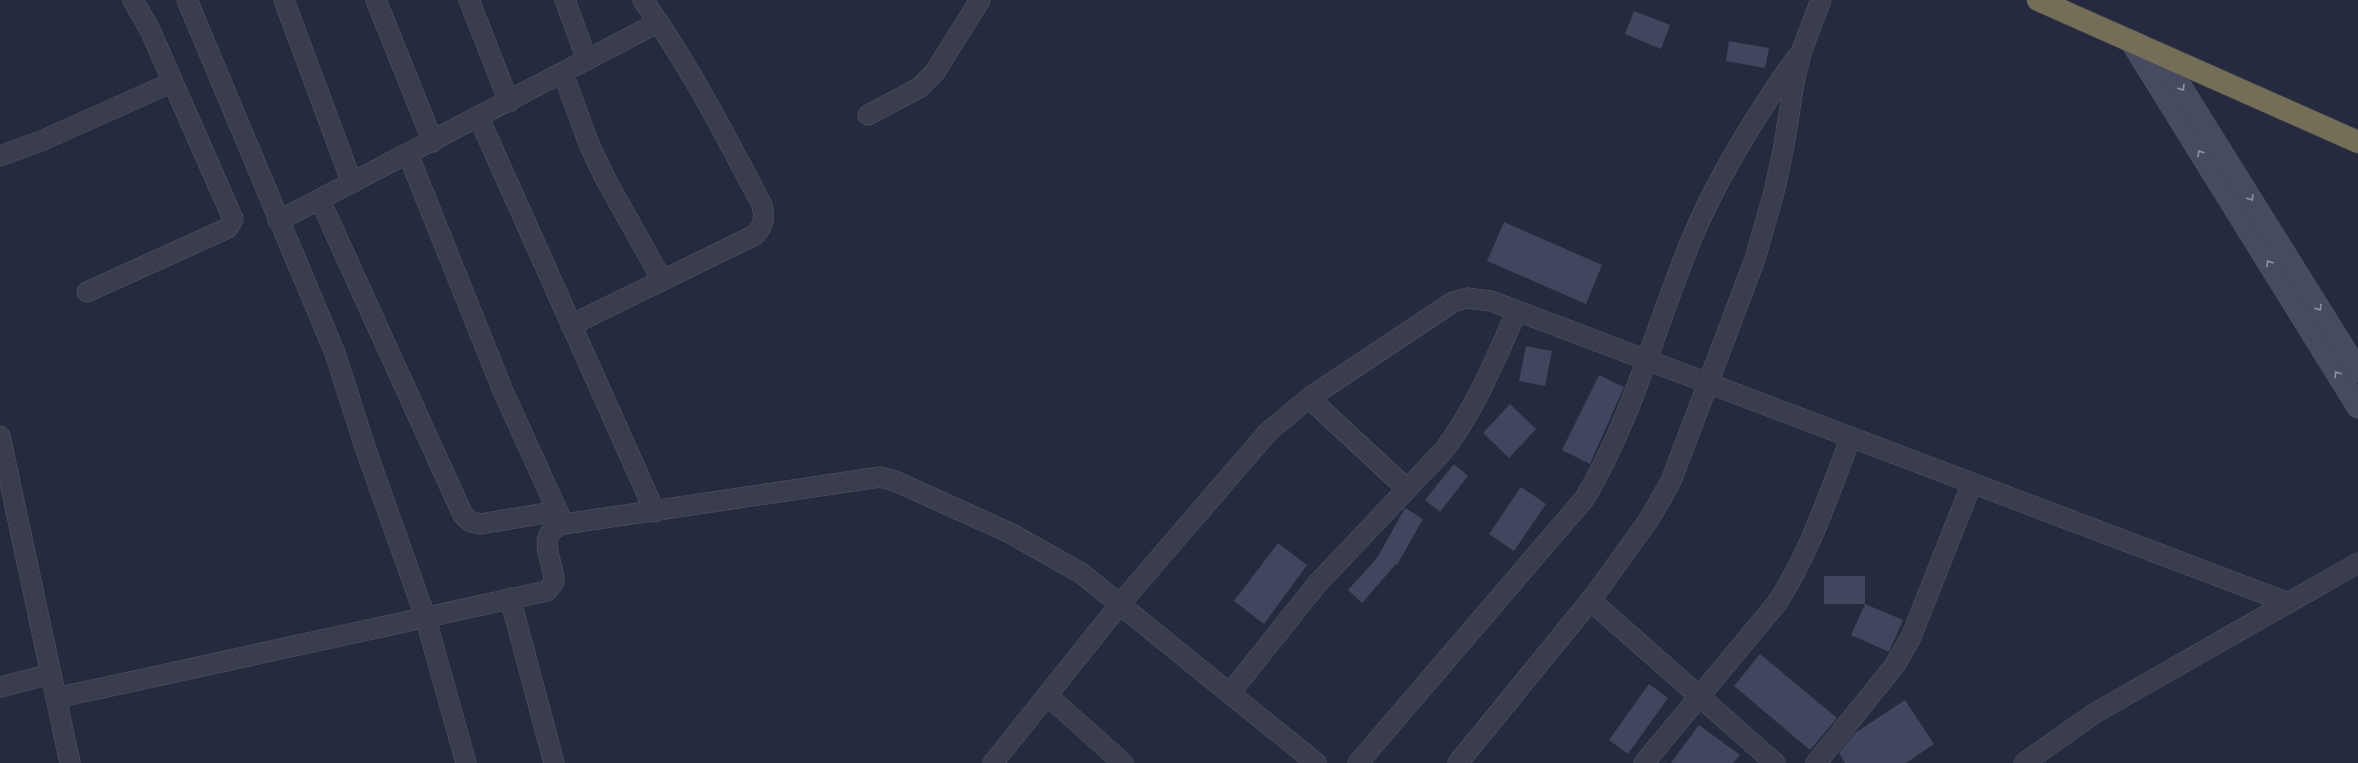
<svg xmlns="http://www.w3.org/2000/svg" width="2358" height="763" viewBox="0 0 2358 763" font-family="Ubuntu,sans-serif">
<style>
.building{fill:#41465e}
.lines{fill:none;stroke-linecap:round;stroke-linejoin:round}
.street-casing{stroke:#535869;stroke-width:21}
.secondary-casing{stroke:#535869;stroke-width:23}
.highway-casing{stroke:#404556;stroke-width:23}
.street{stroke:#393d4e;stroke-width:20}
.secondary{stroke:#474b61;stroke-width:22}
.highway{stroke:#746e56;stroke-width:22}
.oneway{stroke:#8e92a5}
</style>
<rect width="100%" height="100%" fill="#252a3e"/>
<g class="building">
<polygon points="1634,11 1670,25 1661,49 1625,34"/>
<polygon points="1729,41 1769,48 1765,68 1726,61"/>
<polygon points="1504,222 1602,265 1586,304 1487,261"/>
<polygon points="1526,346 1552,351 1545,386 1519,381"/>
<polygon points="1599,375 1624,387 1590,464 1562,450"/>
<polygon points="1510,404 1536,429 1509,458 1483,433"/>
<polygon points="1454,464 1468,476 1440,512 1425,500"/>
<polygon points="1521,487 1546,504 1514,551 1489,534"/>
<polygon points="1405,508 1423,519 1397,565 1396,564 1362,603 1348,590 1377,558"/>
<polygon points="1278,543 1307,565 1264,624 1234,601"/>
<rect x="1824" y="576" width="41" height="28"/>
<polygon points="1865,604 1903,620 1889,652 1851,635"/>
<polygon points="1760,654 1837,718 1810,750 1734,686"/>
<polygon points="1649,684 1668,698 1628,754 1609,740"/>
<polygon points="1905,700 1934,744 1906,763 1845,763 1839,753 1855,733"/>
<polygon points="1699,725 1740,755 1733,763 1671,763"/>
</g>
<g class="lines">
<g class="street-casing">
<g id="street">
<polyline points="187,0 335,353 366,450 425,616 466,763"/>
<polyline points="284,0 352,183"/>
<polyline points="376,0 433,142"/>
<polyline points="469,0 509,102"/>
<polyline points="565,0 587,60"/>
<polyline points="563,73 589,144 605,178 662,280"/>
<polyline points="868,115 919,88 935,72 980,0"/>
<polyline points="479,118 655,512"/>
<polyline points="408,154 503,391 563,523"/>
<polyline points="0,156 41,141 173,82"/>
<polyline points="320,200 463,515 471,522 480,524 558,511"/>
<polyline points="278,221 659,22"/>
<polyline points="87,292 228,228 233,219 150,30 133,0"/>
<path d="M571,325L755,235C764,225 765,218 762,205C725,135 689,64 643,0"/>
<polyline points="1309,398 1407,489"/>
<polyline points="0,436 70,763"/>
<polyline points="510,598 554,763"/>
<polyline points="1590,600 1775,763"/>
<polyline points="0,687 51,674"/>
<path d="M1230,693L1317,584L1444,450C1476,408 1495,359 1517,311"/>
<polyline points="1047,695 1123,763"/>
<path d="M56,698L547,591L554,582C554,560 533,534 564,524L880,477L895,481L1010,533L1081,573L1316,763"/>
<polyline points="993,763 1120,604 1268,432 1309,398 1453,302 1467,298 1491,301 2289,603"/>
<path d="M1358,763L1585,498C1633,417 1656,325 1692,238C1719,174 1756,115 1796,58"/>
<polyline points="1458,763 1594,596 1650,518 1671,481 1755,259 1774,192 1783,151 1795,77 1802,50 1821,0"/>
<path d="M1644,763L1777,603C1810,552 1829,494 1851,437"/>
<polyline points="1816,763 1895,665 1911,637 1972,483"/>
<polyline points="2024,763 2095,713 2358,563"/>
</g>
</g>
<g class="secondary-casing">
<g id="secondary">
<polyline points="2131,41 2358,407"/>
<polyline points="2161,55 2358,371"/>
</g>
</g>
<g class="highway-casing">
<polyline id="highway" points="2038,0 2358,142"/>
</g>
<use href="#street" class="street"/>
<use href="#secondary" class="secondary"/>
<use href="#highway" class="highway"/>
</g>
<defs><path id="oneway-chevron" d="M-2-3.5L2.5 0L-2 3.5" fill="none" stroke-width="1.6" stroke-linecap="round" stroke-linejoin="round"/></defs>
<g class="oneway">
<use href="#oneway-chevron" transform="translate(2182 88) rotate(58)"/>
<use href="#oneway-chevron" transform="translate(2200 153) rotate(-122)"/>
<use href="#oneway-chevron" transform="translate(2251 198) rotate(58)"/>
<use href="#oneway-chevron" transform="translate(2269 263) rotate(-122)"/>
<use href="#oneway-chevron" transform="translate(2319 308) rotate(58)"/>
<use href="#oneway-chevron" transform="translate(2337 374) rotate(-122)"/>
</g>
</svg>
